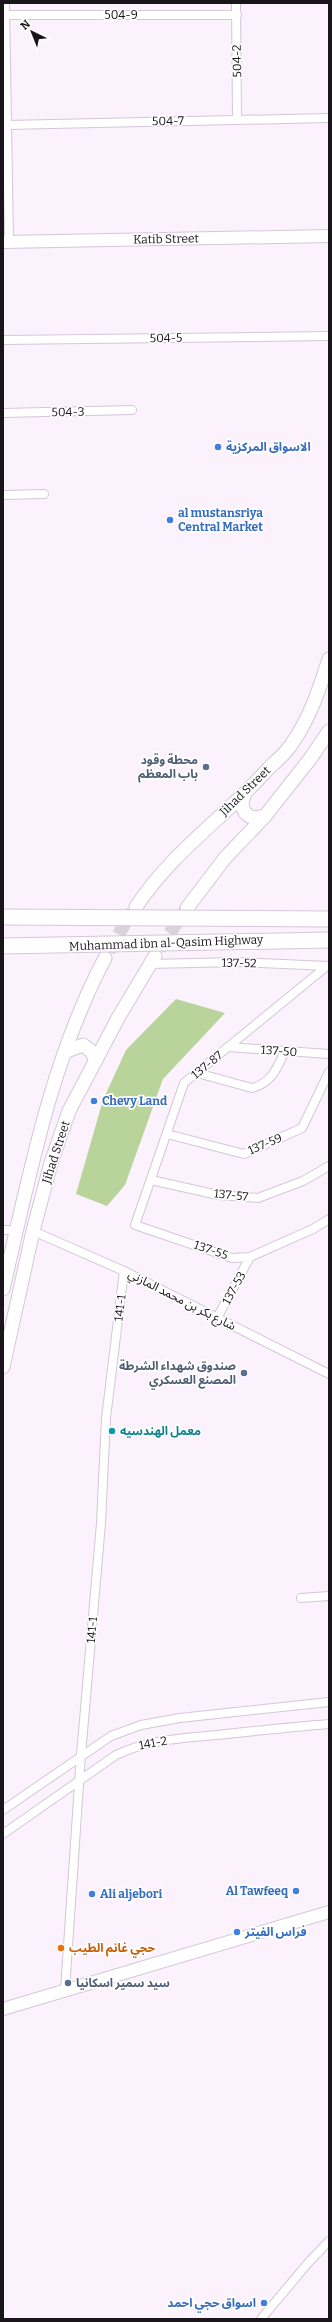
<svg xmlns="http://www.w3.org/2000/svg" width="332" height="2322" viewBox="0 0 332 2322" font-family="Bitter,'Noto Sans Arabic',serif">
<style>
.green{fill:#b8d49a}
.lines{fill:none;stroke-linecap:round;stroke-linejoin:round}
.primary-tunnel{stroke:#dad1dc;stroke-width:13;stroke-dasharray:13 6;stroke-linecap:butt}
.street-casing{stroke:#d5c6d9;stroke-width:10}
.secondary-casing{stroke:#d5c6d9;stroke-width:14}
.primary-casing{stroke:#d5c6d9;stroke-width:15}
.street{stroke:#fff;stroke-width:8}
.secondary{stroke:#fff;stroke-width:12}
.primary{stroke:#fff;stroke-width:13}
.highway-bridge-casing{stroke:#d5c6d9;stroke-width:17;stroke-linecap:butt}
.highway-bridge{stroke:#fff;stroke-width:15}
.shop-dot{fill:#3f7fe0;stroke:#fff;stroke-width:1.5}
.service-dot{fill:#5c6f8a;stroke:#fff;stroke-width:1.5}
.culture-dot{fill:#0f9aa8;stroke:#fff;stroke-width:1.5}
.food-dot{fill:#e8710a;stroke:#fff;stroke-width:1.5}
.labels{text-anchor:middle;stroke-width:3.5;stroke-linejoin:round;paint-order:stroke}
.street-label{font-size:12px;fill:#1a141b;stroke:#fff}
.shop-label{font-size:12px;font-weight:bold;fill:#366cbe;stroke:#fff;text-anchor:start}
.service-label{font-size:12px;font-weight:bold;fill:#4e5e75;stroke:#fff;text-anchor:end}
.culture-label{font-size:12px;font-weight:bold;fill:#0d838f;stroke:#fff;text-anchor:start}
.food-label{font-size:12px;font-weight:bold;fill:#c56008;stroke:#fff;text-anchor:start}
</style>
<rect width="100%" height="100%" fill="#fcf2fe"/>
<polygon class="green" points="176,999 225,1013 163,1079 125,1185 107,1206 76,1194 103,1100 126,1050"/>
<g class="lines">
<g class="primary-tunnel">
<polyline points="159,949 185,911"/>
<polyline points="109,951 132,911"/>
</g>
<g class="street-casing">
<g id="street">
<polyline points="5,3 9,242"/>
<polyline points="236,3 237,120"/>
<polyline points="5,15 237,15"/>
<polyline points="7,125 329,118"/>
<polyline points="3,340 329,336"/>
<polyline points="3,413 132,410"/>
<polyline points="3,495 44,494"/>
<polyline points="149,964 237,962 328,966"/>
<polyline points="327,966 184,1083 135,1225 232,1258 250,1257 313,1229 329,1219"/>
<polyline points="228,1047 329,1054"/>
<path d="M197,1073L252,1088C272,1083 277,1068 285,1051"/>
<polyline points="167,1134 244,1154 302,1128 329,1072"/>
<polyline points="151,1180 218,1195 258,1198 303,1181 329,1166"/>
<polyline points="3,1230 17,1230"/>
<polyline points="33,1231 124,1271 329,1374"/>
<polyline points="217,1318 250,1257"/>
<polyline points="301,1598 329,1596"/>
<polyline points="3,1810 111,1736 141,1725 180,1718 329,1702"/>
<path d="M3,1834L116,1755C147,1740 182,1738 217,1735C254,1731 292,1727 329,1724"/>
<polyline points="65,1990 81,1755 101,1523 106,1418 124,1271"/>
<polyline points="261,2319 308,2263 329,2241"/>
</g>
</g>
<g class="secondary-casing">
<g id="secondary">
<polyline points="3,242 329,236"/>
<polyline points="3,2009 329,1912"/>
</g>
</g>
<g class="primary-casing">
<g id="primary">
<path d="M245,794C239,805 243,815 254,818L265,816"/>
<path d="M136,907C171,853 226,816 268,769C276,761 285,754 291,745C310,718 319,690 329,659"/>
<polyline points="187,908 225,858 265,816 310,759 329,731"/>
<polyline points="67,1051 83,1045 91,1051 96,1060"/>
<path d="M3,1289C29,1177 51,1060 105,958"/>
<polyline points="3,1367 33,1231 51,1163 69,1111 118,1018 155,956"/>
</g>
</g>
<use href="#street" class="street"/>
<use href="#secondary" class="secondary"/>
<use href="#primary" class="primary"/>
<g class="highway-bridge-casing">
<g id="highway-bridge">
<polyline points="3,917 329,919"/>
<polyline points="3,946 329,940"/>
</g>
</g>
<use href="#highway-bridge" class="highway-bridge"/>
</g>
<g class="shop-dot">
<circle cx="218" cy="447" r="4"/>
<circle cx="170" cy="520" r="4"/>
<circle cx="94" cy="1101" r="4"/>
<circle cx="296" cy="1891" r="4"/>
<circle cx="92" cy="1894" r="4"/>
<circle cx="237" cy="1932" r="4"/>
<circle cx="264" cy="2303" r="4"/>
</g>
<g class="service-dot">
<circle cx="206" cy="767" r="4"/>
<circle cx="244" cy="1373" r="4"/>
<circle cx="68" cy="1983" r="4"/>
</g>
<circle class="culture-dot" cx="112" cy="1431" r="4"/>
<circle class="food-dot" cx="61" cy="1948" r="4"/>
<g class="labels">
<g class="street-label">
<text x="121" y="19">504-9</text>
<text transform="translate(237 61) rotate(-91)" y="4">504-2</text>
<text transform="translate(168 121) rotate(-1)" y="4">504-7</text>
<text transform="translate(166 239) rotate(-1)" y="4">Katib Street</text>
<text transform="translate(166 338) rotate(-1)" y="4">504-5</text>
<text transform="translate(68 412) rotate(-1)" y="4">504-3</text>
<text transform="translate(245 791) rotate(-44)" y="4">Jihad Street</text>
<text transform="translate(166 943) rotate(-2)" y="4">Muhammad ibn al-Qasim Highway</text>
<text transform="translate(239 963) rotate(1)" y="4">137-52</text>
<text transform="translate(279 1051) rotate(4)" y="4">137-50</text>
<text transform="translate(207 1065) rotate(-39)" y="4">137-87</text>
<text transform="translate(265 1144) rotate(-23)" y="4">137-59</text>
<text transform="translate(56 1152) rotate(-72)" y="4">Jihad Street</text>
<text transform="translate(231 1195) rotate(6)" y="4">137-57</text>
<text transform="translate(211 1250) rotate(19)" y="4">137-55</text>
<text transform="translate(234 1288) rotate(-61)" y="4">137-53</text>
<text transform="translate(182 1300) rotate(27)" y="4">شارع بكر بن محمد المازني</text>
<text transform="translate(120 1308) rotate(-83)" y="4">141-1</text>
<text transform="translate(92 1630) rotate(-85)" y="4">141-1</text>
<text transform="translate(153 1743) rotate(-10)" y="4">141-2</text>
</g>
<g class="shop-label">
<text x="226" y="451">الاسواق المركزية</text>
<text x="178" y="517">al mustansriya<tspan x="178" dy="14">Central Market</tspan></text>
<text x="102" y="1105">Chevy Land</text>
<text x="288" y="1895" text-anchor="end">Al Tawfeeq</text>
<text x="100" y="1898">Ali aljebori</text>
<text x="245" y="1936">فراس الفيتر</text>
<text x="256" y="2307" text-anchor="end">اسواق حجي احمد</text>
</g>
<g class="service-label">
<text x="198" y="764">محطة وقود<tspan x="198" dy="14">باب المعظم</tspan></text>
<text x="236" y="1370">صندوق شهداء الشرطة<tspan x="236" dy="14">المصنع العسكري</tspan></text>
<text x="76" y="1987" text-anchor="start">سيد سمير اسكانيا</text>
</g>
<g class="culture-label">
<text x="120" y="1435">معمل الهندسيه</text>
</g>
<g class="food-label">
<text x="69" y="1952">حجي غانم الطيب</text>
</g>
</g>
<rect width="332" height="2322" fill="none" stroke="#1a141b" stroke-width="8"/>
<g transform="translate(32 32) rotate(317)" stroke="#ffffff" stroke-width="3" paint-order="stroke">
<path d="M0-3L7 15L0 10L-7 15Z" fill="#1a141b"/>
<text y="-6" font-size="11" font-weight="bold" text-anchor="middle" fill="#1a141b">N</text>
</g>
</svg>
